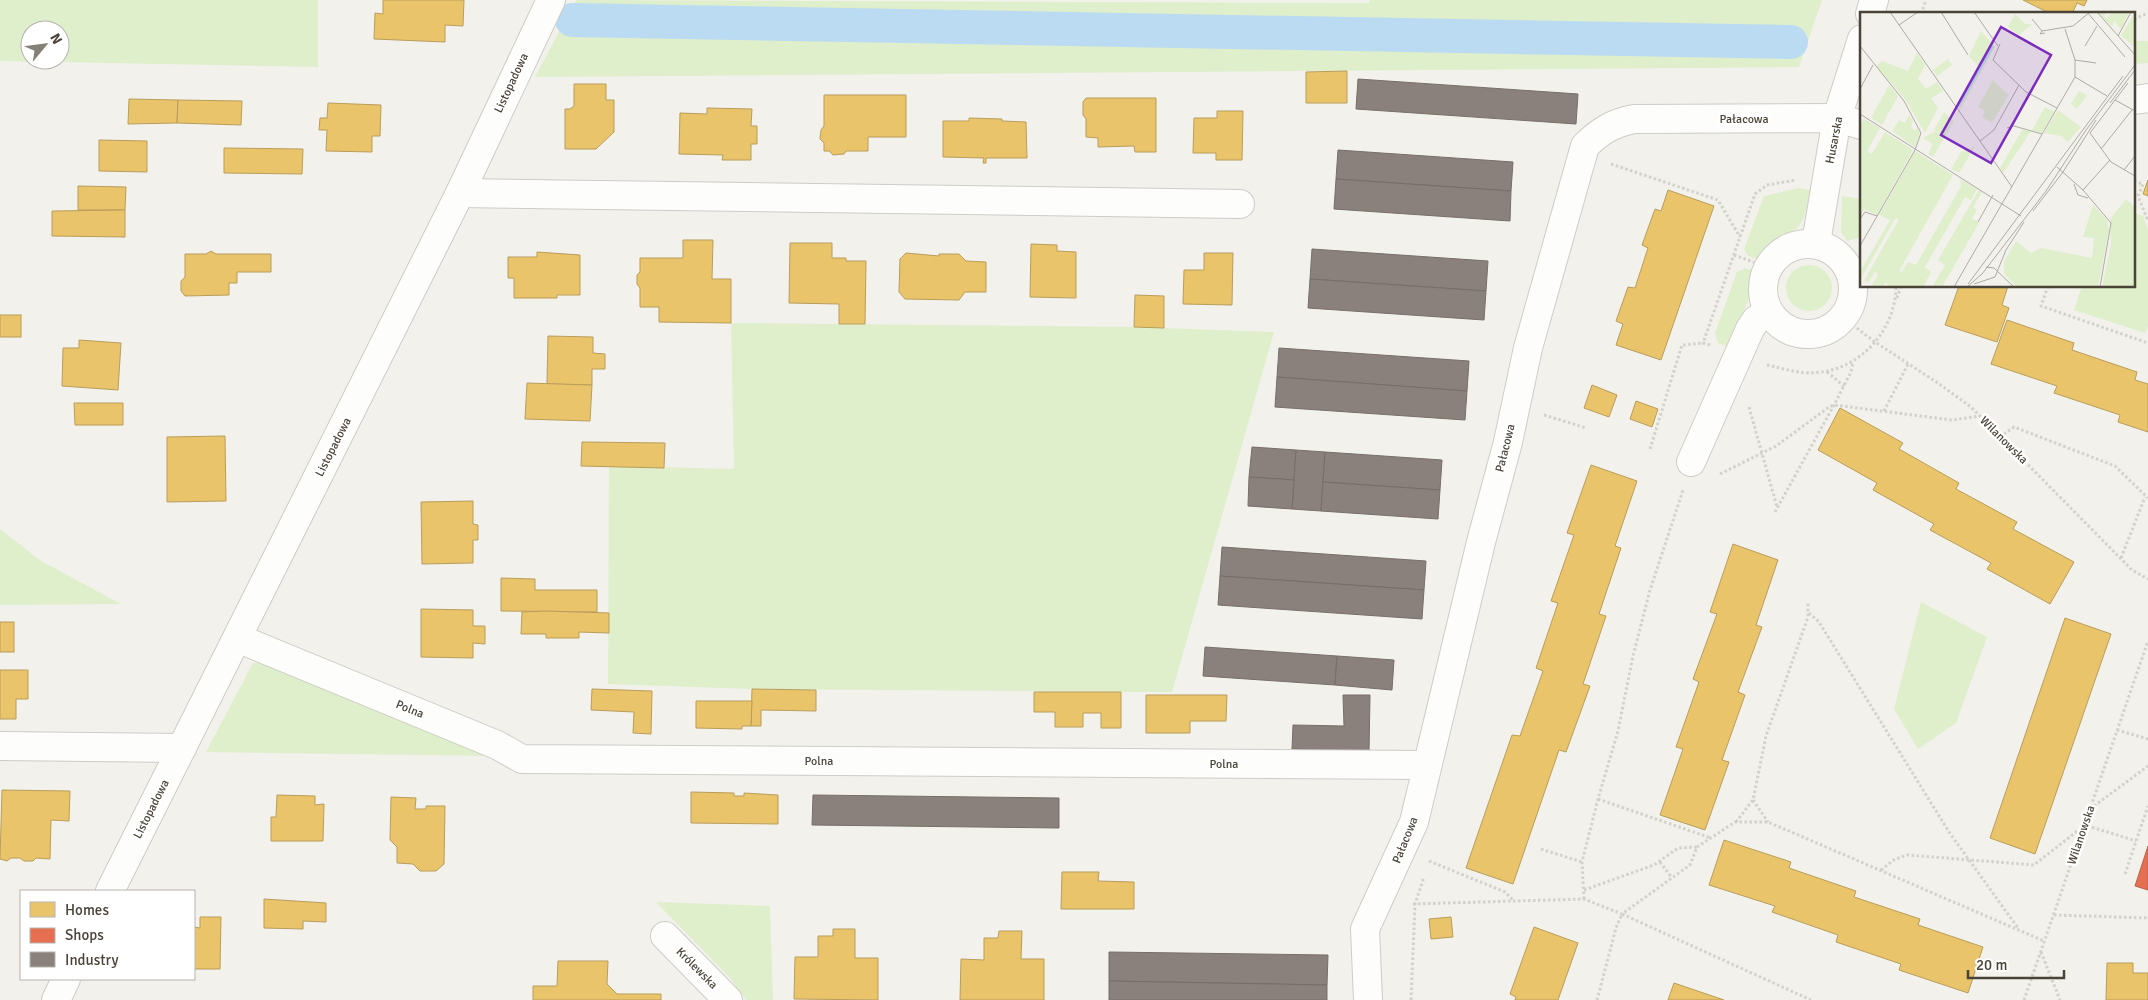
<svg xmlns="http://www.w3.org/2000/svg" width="2148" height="1000" viewBox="0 0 2148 1000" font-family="Signika,sans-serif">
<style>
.green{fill:#dfeecb;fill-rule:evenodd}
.homes{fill:#e9c46a;stroke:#b99d5b}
.shops{fill:#e76f51;stroke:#b86249}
.industry{fill:#8a817c;stroke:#776e67}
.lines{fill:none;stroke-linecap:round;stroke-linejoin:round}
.canal{stroke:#bbdbf2;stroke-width:34}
.minor-casing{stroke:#ceccc6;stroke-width:30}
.path{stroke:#d2d1ca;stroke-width:3;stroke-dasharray:2.5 2.5;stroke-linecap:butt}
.minor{stroke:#fdfdfc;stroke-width:28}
.labels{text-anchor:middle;stroke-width:5;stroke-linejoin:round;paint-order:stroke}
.street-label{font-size:12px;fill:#4a4337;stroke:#fff}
.inset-river{fill:none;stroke:#bbdbf2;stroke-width:2.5}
.inset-road{fill:none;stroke:#afaba4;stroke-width:1}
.view{fill:#7b2cbf;fill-opacity:0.15;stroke:#7b2cbf;stroke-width:2.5}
.inset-edge{fill:none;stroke:#4a4337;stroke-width:2.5}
</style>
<rect width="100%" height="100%" fill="#f2f1ec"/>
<g class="green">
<path d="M0,0H318V67L0,61ZM30,30H60V60H30Z"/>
<polygon points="576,0 1369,3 1370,0 1822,0 1799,67 535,77"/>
<polygon points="2134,41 2148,41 2148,63 2134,64"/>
<path d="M1799,188L1810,190C1808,200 1807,213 1802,221C1792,240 1769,239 1757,259L1748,256L1744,249L1764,196Z"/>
<polygon points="1842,196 1861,199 1862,237 1847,241 1841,232"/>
<polygon points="2134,213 2143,216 2148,230 2148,326 2145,333 2074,310 2082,286 2134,286"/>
<circle cx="1809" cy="288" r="23"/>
<polygon points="1745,268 1754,271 1752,291 1729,347 1718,343 1715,333 1737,272"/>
<polygon points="731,323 1134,327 1274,332 1172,692 752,689 608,684 609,466 734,469"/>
<polygon points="0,529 41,561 121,604 0,605"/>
<polygon points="1921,602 1987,637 1956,723 1918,749 1894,709"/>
<polygon points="253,663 261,663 494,756 206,752"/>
<polygon points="656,902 770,906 773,1000 746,1000 731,979"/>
</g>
<g class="homes">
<polygon points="383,0 464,0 463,26 445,25 445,42 374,39 375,13 383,14"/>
<polygon points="2023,0 2087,0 2084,6 2077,3 2072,14 2051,14"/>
<polygon points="1347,71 1347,103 1306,103 1306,72"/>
<polygon points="574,84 606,84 606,100 614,100 614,132 596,149 565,149 565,109 570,109 574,106"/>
<polygon points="824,95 906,95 906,137 868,137 868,151 846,151 844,154 833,155 829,151 824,151 824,143 820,139 821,130 824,126"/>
<polygon points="1086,98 1156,98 1156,152 1135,152 1134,146 1098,147 1098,138 1086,137 1086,119 1083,115 1083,102"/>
<polygon points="129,99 178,100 177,123 128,124"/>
<polygon points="178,100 242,101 241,125 177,123"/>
<polygon points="328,103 381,105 380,136 372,136 372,152 326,151 327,130 319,130 320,118 327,118"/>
<polygon points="707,108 752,109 751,126 757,126 757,144 751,144 751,160 722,160 723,155 679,154 680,113 707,114"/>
<polygon points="1217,111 1243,111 1242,160 1216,160 1216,153 1193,153 1194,118 1217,118"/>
<polygon points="969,118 1002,119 1002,121 1026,122 1027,158 986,158 986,163 983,163 984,158 943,157 943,121 969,121"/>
<polygon points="99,140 147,141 147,172 99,171"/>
<polygon points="224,148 303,149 302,174 224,173"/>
<polygon points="2148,180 2148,196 2143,194"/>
<polygon points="78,186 126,187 125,210 78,210"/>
<polygon points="1668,190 1714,206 1661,360 1616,345 1623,324 1616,321 1628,287 1635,288 1648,248 1642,245 1655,209 1661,211"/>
<polygon points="125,210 125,237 52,236 52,211"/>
<polygon points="683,240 713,240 712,279 731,279 731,323 659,322 659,307 640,307 640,288 637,284 637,275 640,272 640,258 683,258"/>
<polygon points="790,243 832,243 832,258 846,258 846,261 866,261 865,324 839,324 839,304 789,303"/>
<polygon points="1031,244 1057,245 1057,251 1076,252 1076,298 1030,297"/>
<polygon points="211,251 216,254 271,254 271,272 237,272 237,283 229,283 229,295 185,296 181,291 181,281 185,277 185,254 206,254"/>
<polygon points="537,252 580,255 580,295 557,295 557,298 514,298 514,278 508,278 508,257 537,257"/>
<polygon points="906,253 939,256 939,254 959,254 966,261 986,262 986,292 965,292 959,300 905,299 899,292 900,259"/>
<polygon points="1204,253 1233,253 1232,305 1183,304 1184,270 1204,270"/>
<polygon points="1959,286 2008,286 2002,305 2009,308 1997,342 1945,325"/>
<polygon points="1135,295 1164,296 1164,328 1134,327"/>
<rect x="0" y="315" width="21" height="22"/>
<polygon points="2007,320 2074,343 2072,350 2137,372 2135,380 2148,384 2148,432 2118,422 2120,415 2054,393 2057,386 1991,364"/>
<polygon points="548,336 593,337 593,353 605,354 605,369 592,369 592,385 547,384"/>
<polygon points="79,340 121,343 118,390 62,386 63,348 79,348"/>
<polygon points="527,383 592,385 590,421 525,419"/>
<polygon points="1592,385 1617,395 1609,417 1584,408"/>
<polygon points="1636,401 1658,409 1652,427 1630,419"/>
<polygon points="74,403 123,403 123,425 75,425"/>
<polygon points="1840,408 1903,443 1899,449 1959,483 1956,489 2017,522 2013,529 2074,562 2050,604 1987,569 1991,563 1930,530 1934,524 1873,490 1877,483 1818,450"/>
<polygon points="225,436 226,501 167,502 167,437"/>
<polygon points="582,442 665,443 664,468 581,466"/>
<polygon points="1591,465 1637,481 1615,546 1621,548 1599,614 1606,616 1583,684 1590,686 1566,752 1559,750 1513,884 1466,868 1512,735 1520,736 1543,671 1536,668 1558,603 1551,601 1574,535 1567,533"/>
<polygon points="473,501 473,524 478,525 478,540 473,540 473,563 422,564 421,502"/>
<polygon points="1733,544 1778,560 1756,625 1762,627 1738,692 1745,695 1722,760 1729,762 1705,830 1660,815 1683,749 1676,747 1699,682 1693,679 1717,614 1710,612"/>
<polygon points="501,578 535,579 535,590 597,590 597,612 501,611"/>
<polygon points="421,609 473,610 473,626 485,626 485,644 473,643 473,658 421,657"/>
<polygon points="546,611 609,613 609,633 579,632 579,638 546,638 546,634 521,634 522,612"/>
<polygon points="2065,618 2111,634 2035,854 1990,838"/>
<rect x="0" y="622" width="14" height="30"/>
<polygon points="0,670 28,670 28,699 16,699 16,719 0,719"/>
<polygon points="592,689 652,691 651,734 633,733 634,712 591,710"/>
<polygon points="752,689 816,690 816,711 761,710 761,726 751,726"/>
<polygon points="1034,692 1121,692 1121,728 1101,728 1101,713 1083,713 1083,727 1055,727 1055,712 1034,712"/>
<polygon points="1146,695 1227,695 1226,721 1190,721 1190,733 1146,733"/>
<polygon points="696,701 752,701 751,726 742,726 742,729 696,728"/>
<polygon points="2,790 70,791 69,821 51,820 50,859 36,858 33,861 24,861 20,858 11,858 7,861 0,859"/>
<polygon points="691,792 734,793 734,796 744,796 744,793 778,795 778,824 691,823"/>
<polygon points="277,795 315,796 315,805 324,804 323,841 271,841 271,817 276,817"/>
<polygon points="391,797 416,798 415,809 426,809 426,806 445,806 444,864 436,871 420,871 413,864 397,863 397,847 390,840"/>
<polygon points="1724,840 1791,862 1789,868 1856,891 1854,897 1920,919 1918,925 1983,947 1968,993 1899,970 1901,964 1836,942 1838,935 1772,912 1775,906 1709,885"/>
<polygon points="1062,872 1099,872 1098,881 1134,882 1134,909 1061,909"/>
<polygon points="264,899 326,903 326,922 303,921 303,929 264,928"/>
<polygon points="200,917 221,917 220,969 194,969 194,927 200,928"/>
<polygon points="1451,917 1453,937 1431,939 1429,919"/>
<polygon points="1534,927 1578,943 1558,1000 1515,1000 1516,997 1510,994"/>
<polygon points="833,929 855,929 855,958 878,958 878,1000 794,999 795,957 818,957 818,936 833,936"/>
<polygon points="999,931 1022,931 1021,959 1044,959 1044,1000 960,1000 961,959 984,960 984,938 998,938"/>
<polygon points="558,961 608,961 607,984 617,994 661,994 661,1000 533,1000 533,986 557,986"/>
<polygon points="2107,963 2133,963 2133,973 2148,973 2148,1000 2106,1000"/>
<polygon points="1674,983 1724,1000 1668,1000"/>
</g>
<polygon class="shops" points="2148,846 2148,890 2135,886"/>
<g class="industry">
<polygon points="1358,79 1578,94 1576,124 1356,109"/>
<polygon points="1338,150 1513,162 1511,191 1336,179"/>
<polygon points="1336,179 1511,191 1510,221 1334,209"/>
<polygon points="1312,249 1488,261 1486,291 1310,279"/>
<polygon points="1310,279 1486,291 1484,320 1308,308"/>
<polygon points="1279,348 1469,361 1467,391 1277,377"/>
<polygon points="1277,377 1467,391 1465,420 1275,407"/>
<polygon points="1252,447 1296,450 1294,480 1249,477"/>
<polygon points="1296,450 1325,452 1321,511 1292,509"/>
<polygon points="1325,452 1442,460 1440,490 1323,482"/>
<polygon points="1249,477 1294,480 1292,509 1248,506"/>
<polygon points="1323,482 1440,490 1438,519 1321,511"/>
<polygon points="1222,547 1426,561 1424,590 1220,576"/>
<polygon points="1220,576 1424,590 1422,619 1218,605"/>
<polygon points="1205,647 1337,656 1335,685 1203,676"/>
<polygon points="1337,656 1394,660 1392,690 1335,685"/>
<polygon points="1343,695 1370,695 1369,752 1292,749 1293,725 1344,726"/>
<polygon points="813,795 1059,798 1059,828 812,825"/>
<polygon points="1109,952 1328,955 1327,985 1109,981"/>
<polygon points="1109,981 1327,985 1327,1000 1109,1000"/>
</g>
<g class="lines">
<polyline class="canal" points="572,20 1791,42"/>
<g class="minor-casing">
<g id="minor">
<polyline points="1870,14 1874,0"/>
<polyline points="2134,100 2148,98"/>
<polyline points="460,193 1240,204"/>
<polyline points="1816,243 1837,118 1862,39"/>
<circle cx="1808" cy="289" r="45"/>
<polyline points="1691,462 1750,329 1756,320 1769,312"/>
<polyline points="237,638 497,745 522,759 1426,765"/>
<polyline points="0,746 182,748"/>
<polyline points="110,891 460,193 551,0"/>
<polyline points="665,936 728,1000"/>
<polyline points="56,1000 66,979"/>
<path d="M1368,1000L1365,929L1414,822L1481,542L1508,442L1528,348L1585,146C1600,131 1613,123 1634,119L1837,118L1862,125"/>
</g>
</g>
<g class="path">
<polyline points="1921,14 1926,0"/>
<polyline points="2134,19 2148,13"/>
<polyline points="1611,164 1718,200 1740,237"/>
<polyline points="2134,181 2143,184 2138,196 2148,221"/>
<polyline points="1734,255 1767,267"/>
<polyline points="2048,286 2041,306 2148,343"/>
<polyline points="1897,298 1901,286"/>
<polyline points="1845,319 1875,342 1938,383 1971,407 2132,570 2148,579"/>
<polyline points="1710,345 1703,343 1755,194 1767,185 1796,180"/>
<path d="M1767,365C1785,369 1803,375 1821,372C1863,367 1896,328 1896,286"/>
<polyline points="1827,372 1844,386"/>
<polyline points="1749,407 1777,507"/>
<polyline points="1884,411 1908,364"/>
<polyline points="1544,415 1586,428"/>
<polyline points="2000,437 2014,427 2115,466 2148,498"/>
<polyline points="1650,449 1682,345 1703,343"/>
<polyline points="1720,474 1776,446 1829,407 1834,405 1952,420 1980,416"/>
<polyline points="1775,512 1834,405 1851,372 1853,362"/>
<polyline points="2121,558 2145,497"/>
<polyline points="1809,613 1819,622 1949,832 2018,928"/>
<polyline points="2117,730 2148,739"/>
<polyline points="1598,799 1711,838"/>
<polyline points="1753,800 1768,822"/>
<polyline points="2090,809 2148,766"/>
<polyline points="1736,822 1753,800 1766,736 1808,617 1808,603"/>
<polyline points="1541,849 1582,862"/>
<polyline points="1429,861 1505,892 1513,900"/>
<polyline points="1660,862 1672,878"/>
<polyline points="1881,870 1895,859 1908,855 2034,865 2085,825 2136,841"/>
<polyline points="2125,874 2148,806"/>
<polyline points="1584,890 1654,865 1678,848 1697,847"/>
<polyline points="1584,899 1582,862 1598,799 1618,731 1633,656 1650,590 1683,490"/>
<polyline points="1413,904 1584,899 1622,914 1690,865 1697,847 1735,822 1768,822 2044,941"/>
<polyline points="2054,915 2148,918"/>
<polyline points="2041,952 2060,1000"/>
<polyline points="1411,1000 1415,904 1424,877"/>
<polyline points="1597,1000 1616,928 1622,914 1811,1000"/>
<polyline points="2024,1000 2148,641"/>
</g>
<use href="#minor" class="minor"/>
</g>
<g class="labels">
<g class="street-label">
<text transform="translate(511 83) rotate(-65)" y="4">Listopadowa</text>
<text x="1744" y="123">Pałacowa</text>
<text transform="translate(1834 140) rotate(-79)" y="4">Husarska</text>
<text transform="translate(2004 440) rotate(45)" y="4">Wilanowska</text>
<text transform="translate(333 447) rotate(-63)" y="4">Listopadowa</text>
<text transform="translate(1505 448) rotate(-76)" y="4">Pałacowa</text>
<text transform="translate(410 709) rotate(22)" y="4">Polna</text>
<text x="819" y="765">Polna</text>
<text x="1224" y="768">Polna</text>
<text transform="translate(151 809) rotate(-63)" y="4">Listopadowa</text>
<text transform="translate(2081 835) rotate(-71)" y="4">Wilanowska</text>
<text transform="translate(1405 840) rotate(-68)" y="4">Pałacowa</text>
<text transform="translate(697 968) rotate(45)" y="4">Królewska</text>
</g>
</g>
<g transform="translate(1860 12)">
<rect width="275" height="275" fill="#f2f1ec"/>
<path d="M238,0H246L244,4L247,6L251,1L269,0L261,17L254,9L252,15ZM275,0V35L261,24ZM155,2L165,12H172L159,23L148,15ZM121,19L135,35L100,98L97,94L119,55L109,44ZM57,41L65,53L58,67L66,77L77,70L83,79L71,86L78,96L65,121L45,87L16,54L22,49L48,59ZM88,47L92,53L77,64L73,58ZM133,68L149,83L132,111L122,105L125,99L118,95ZM29,73L38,84L22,113L11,106ZM219,79L227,83L217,97L211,92ZM185,95L194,100L181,121L172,118ZM198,98L221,115L208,130L201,124L184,121ZM84,100L94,109L73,145L68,142L73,132L63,126L76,119L74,118ZM49,103L53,109L51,115L55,119L57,116L60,121L55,135L32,119L39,108L45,111ZM4,107L20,116L7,139L12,142L25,120L53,138L17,203L4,197L0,205V113ZM162,118L171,119L143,161L140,156ZM115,134L99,161L91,157L101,140ZM55,139L93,163L39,259L42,260L48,250L56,253L101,174L100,167L117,177L111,188L105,185L65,255L71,260L63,275H29L26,270L23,275H11L18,262L15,260L8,271L4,269L39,207H35L0,268V260L30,208L19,203ZM119,178L122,180L113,195L117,198L112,206L119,211L82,275H72L85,253L78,248ZM266,187L275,195V275H242L251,232L250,207ZM233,193L247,208L249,218L238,275H157L144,262V250L156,229L171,241L181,236L232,246L234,226L223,225Z" fill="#dfeecb"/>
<path class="inset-river" d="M98,95L133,34"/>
<path class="inset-road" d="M30,0L152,175M81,0L108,43M114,0L138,34M227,0L265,45M237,0L275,43M172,7L182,19M39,13L58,0M185,21L180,22L182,19L213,14L230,0M258,24L271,0M140,32L133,48L166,80L197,96M0,34L44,89L61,121L55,138L0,234M225,34L237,14M215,48L236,51M215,65L247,84M0,77L13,53M255,88L275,99M250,91L275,58M0,102L161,204M147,116L154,114L182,122M230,121L268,71M230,121L251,150L275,164M120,129L134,118L159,73M241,137L272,98M197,155L223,178L251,211L240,275M264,158L275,144M214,172L218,183L228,186M223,178L250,148M173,199L203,160L236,108M0,207L5,200L17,204M118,210L133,183M126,255L134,256L154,275M108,272L263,64M114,272L135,265L146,238L164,210M94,275L215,65V48L205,17M107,275L122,262L186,179L226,118L275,53"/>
<path class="view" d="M141,15L191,43L131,151L81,123Z"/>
<rect width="275" height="275" class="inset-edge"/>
</g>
<rect x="20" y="890" width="175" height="90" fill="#ffffff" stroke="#b7b4af"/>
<rect x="30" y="902" width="25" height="15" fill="#e9c46a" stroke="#b7b4af"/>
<text x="65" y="915" font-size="15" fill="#4a4337">Homes</text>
<rect x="30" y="928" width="25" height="15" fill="#e76f51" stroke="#b7b4af"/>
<text x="65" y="940" font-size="15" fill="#4a4337">Shops</text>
<rect x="30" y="952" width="25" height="15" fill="#8a817c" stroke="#b7b4af"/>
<text x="65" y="965" font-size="15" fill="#4a4337">Industry</text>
<g transform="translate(45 45) rotate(61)"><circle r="24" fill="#ffffff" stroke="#b7b4af"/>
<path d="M0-4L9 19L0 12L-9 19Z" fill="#858076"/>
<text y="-8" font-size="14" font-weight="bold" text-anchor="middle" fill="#4a4337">N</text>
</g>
<path d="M1968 970v8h96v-8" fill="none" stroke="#4a4337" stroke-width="2.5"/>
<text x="1976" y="970" font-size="15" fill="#4a4337" stroke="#ffffff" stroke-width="4" paint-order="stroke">20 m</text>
</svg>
